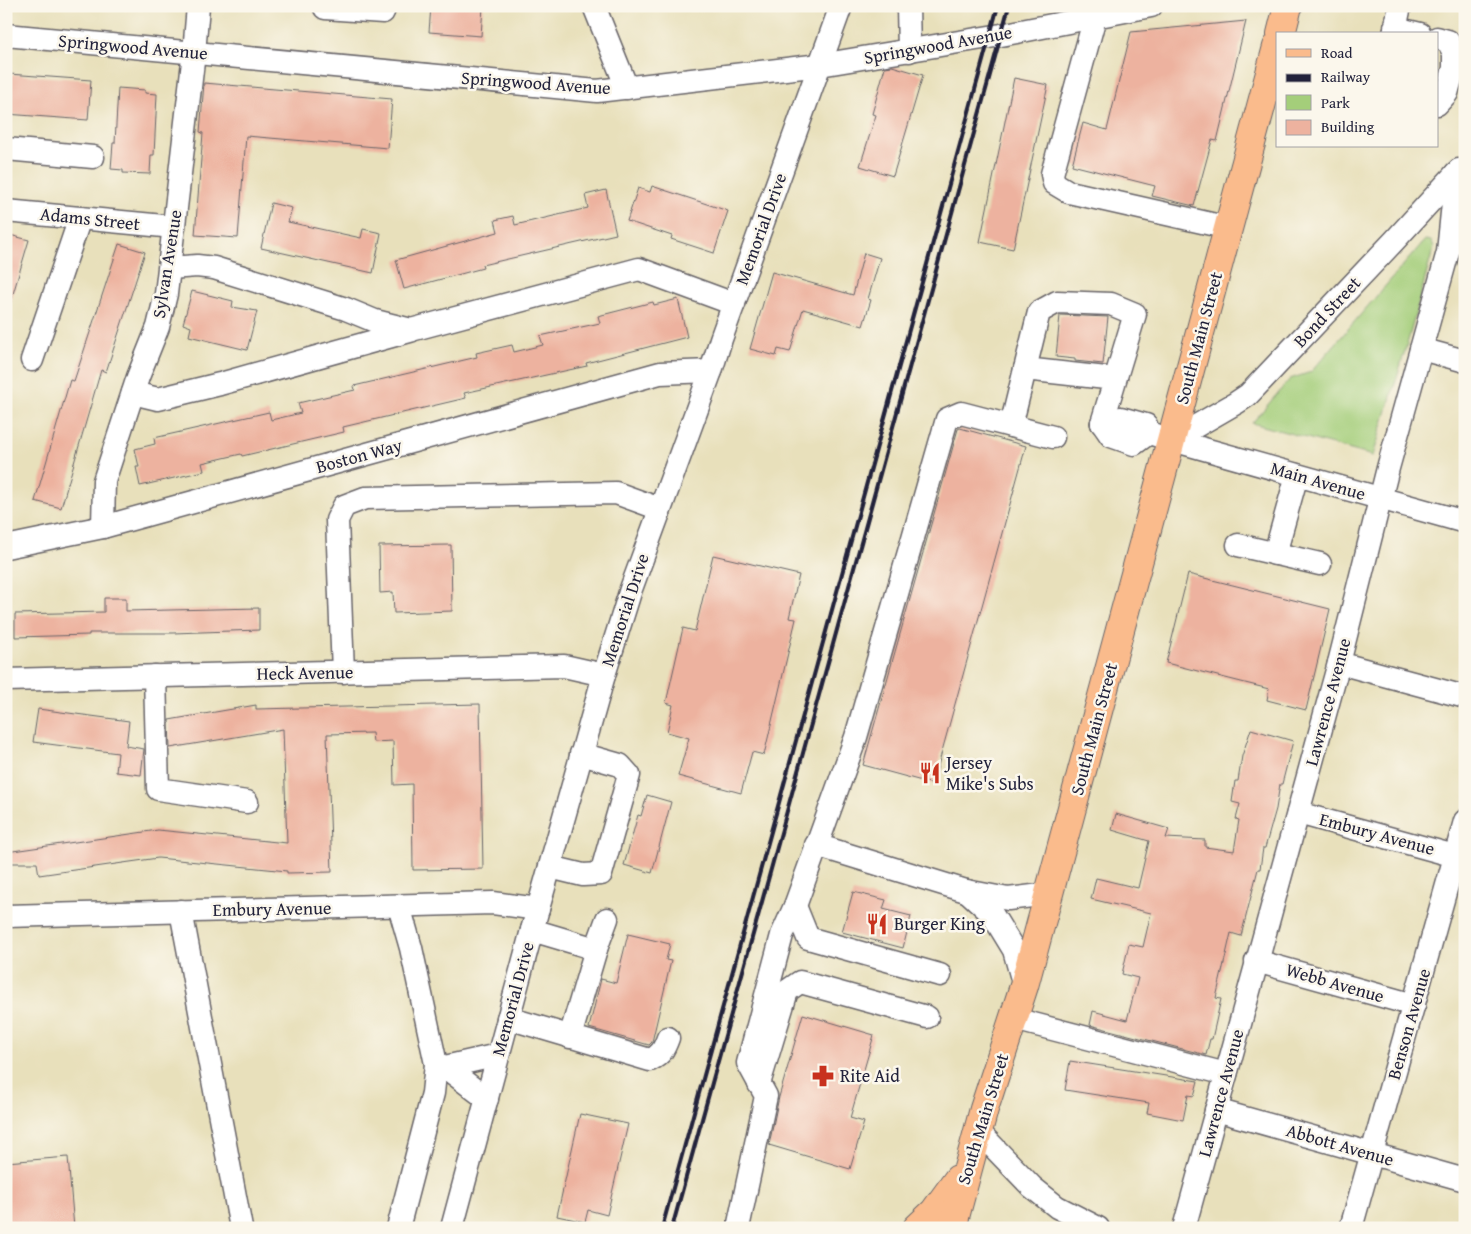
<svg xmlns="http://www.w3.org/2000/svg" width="1471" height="1234" viewBox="0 0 1471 1234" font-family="'Gentium Book Plus',serif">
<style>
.green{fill:#a4ce7a;stroke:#63785a}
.building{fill:#edb29f}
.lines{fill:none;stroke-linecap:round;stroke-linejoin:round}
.minor-casing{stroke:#676468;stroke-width:25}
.major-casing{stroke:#676468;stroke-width:30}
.minor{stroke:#fff;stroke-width:22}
.major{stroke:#fabb8c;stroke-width:28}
.rail{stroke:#22223b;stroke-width:4}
.labels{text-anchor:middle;stroke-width:5;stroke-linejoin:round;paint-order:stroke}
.street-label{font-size:18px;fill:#22223b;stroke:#fbf7ec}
.poi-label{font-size:18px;fill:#22223b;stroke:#fbf7ec;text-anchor:start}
</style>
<rect width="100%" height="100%" fill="#fbf7ec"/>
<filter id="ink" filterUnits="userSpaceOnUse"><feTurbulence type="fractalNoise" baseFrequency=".02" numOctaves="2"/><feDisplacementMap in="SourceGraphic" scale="10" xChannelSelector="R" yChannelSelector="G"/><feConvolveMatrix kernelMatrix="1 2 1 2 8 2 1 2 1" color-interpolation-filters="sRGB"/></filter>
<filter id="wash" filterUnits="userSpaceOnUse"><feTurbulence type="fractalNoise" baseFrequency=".0096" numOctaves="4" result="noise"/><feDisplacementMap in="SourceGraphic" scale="20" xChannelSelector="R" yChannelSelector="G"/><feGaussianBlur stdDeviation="1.12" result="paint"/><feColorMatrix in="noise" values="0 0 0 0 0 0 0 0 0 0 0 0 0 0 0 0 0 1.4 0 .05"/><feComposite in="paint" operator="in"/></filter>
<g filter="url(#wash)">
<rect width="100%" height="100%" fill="#e8e0bb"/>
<polygon class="green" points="1425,240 1431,241 1434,246 1410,334 1373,456 1252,423 1290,379 1311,372"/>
<g id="blocks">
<g class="building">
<polygon points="431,6 483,6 481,36 429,32"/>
<polygon points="1246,21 1217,141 1212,140 1194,206 1152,196 1155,186 1072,165 1083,123 1107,130 1131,32"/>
<polygon points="892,66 923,75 893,176 860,166 876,115 872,114 885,67"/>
<polygon points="9,74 91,80 88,120 6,114 6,87 8,87"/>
<polygon points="1014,78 1048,85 1013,249 980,242"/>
<polygon points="204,83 392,99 388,148 246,136 238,238 195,235 203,133 200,132"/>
<polygon points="118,88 145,90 145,93 157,94 154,155 151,155 150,174 123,173 123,170 111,169 113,143 115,143"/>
<polygon points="652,186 728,211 714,253 671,239 672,236 627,221 638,188 650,192"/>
<polygon points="606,190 616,234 482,265 483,268 404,289 396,260 498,232 495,220 513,216 515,225 588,208 585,195"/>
<polygon points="271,203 292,208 288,222 361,238 363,229 381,233 373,273 261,248"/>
<polygon points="6,234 29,240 10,304 6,304"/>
<polygon points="119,244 145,252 106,372 101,370 61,508 35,501 70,380 74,381"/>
<polygon points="864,253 880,258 868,299 871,300 863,326 803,309 790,352 778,349 776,356 750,349 772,272 853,295"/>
<polygon points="192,291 233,301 232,307 257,311 247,350 189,336 191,327 183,324"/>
<polygon points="678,299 687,337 586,363 587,366 464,393 466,398 343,427 344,432 242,456 241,454 202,463 204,471 140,486 136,467 139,467 135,449 155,444 154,438 269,412 271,420 301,413 298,403 355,390 354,386 477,357 476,353 512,345 514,352 543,345 540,336 600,323 598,316 653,302 654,305"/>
<polygon points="1060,315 1108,317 1103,364 1075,361 1075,359 1056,357"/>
<polygon points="960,428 1026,446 933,784 863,765 958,429"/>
<polygon points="451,545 452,611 394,613 393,592 380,593 379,546"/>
<polygon points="713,555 799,575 789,618 796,619 764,755 752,752 741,793 678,776 689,738 667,732 673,705 666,703 683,628 695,631"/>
<polygon points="1188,574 1330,609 1306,710 1267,700 1269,689 1166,663"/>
<polygon points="104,598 126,598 126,611 259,608 259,630 173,633 89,633 89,635 15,637 15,614 104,612"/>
<polygon points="480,704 483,869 413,870 412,784 394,785 393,741 373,742 372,733 327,734 332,872 287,873 287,871 158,858 39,875 37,863 6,863 6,852 158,830 287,843 283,729 170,748 169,720 256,705 256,709"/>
<polygon points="38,709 129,721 126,746 144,749 141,775 116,772 118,753 33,742"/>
<polygon points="1251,729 1293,741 1282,784 1280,784 1276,809 1265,848 1263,848 1260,869 1258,869 1241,936 1231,933 1216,998 1221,999 1212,1039 1210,1039 1206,1055 1090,1025 1093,1011 1127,1020 1138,978 1122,974 1129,944 1143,947 1151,913 1091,899 1096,878 1138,888 1149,841 1112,830 1116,814 1169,829 1166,838 1205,840 1205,847 1234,851 1239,820 1236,819 1240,804 1232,802 1235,781 1238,781 1242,756"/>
<polygon points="647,795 671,802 652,873 624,865 638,815 641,816"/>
<polygon points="853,892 886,900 883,909 911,916 903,948 842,932"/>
<polygon points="628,934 670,944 666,960 671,961 652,1042 649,1045 589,1028 601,979 616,983"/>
<polygon points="803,1014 874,1035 850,1118 864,1122 850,1169 769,1145 779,1097"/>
<polygon points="1070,1061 1198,1081 1194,1096 1188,1095 1183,1120 1147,1113 1149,1103 1065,1090"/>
<polygon points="580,1114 628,1124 607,1215 588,1210 585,1222 557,1216"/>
<polygon points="68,1157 74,1228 6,1228 6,1162"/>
</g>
</g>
</g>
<g filter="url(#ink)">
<use href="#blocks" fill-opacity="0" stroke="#676468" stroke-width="1"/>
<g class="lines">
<g class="minor-casing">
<g id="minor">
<polyline points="325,6 325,8 383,12 385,6"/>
<polyline points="594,6 627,88"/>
<polyline points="908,6 909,51"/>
<polyline points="1098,6 1052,174 1054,183 1069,192 1229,228"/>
<polyline points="1395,28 1420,34"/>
<polyline points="1394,34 1400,6"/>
<polyline points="6,35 597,91 820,65 1001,35 1151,6"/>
<polyline points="1437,38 1448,41 1454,53 1454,68 1447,93 1437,104"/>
<polyline points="6,149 93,157"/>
<polyline points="6,211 174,227"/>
<polyline points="170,268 197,266 214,268 346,309 375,321 411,330 639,269 734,304"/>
<polyline points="1421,349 1465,361"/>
<polyline points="32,360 80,218"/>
<polyline points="133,393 158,399 220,384 410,331"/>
<polyline points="1102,423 1121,418 1146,425 1149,433 1172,440 1465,522"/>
<polyline points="1102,423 1135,314 1111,304 1057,302 1039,312 1025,369 1115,379"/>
<polyline points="1102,423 1111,436 1134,444 1149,433"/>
<polyline points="1011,426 1025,369"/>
<polyline points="1172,440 1236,403 1248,395 1395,240 1459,170"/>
<polyline points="103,527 104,481 138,377 158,327 166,294 194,53 198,6"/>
<polyline points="1238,545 1320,564"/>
<polyline points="6,547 103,527 660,373 711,371"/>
<polyline points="1275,554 1297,475"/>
<polyline points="1339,663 1465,697"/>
<polyline points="343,672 337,520 344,506 365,498 616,493 660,509"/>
<polyline points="155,676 158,789 247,802"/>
<polyline points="6,680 564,666 604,675"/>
<polyline points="1298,813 1455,856"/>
<polyline points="816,845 966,891 1008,899 1049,894"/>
<polyline points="550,867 583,875 601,874 629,775 620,765 581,754"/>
<polyline points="967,891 992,914 1014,950 1024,986"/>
<polyline points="795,906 808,938 940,975"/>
<polyline points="181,911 241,1228"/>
<polyline points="6,916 493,903 538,909"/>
<polyline points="532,930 596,949"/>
<polyline points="1256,961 1414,1005"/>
<path d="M508,1018L650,1060C661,1055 664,1049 668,1038"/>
<polyline points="1014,1019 1226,1074"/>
<polyline points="570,1037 596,949 607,919"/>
<polyline points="436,1064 445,1067 487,1099"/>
<polyline points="445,1067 498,1055"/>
<polyline points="759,1084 787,991 800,982 927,1017"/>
<polyline points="1216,1110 1465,1180"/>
<polyline points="978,1131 1032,1187 1057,1207 1098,1228"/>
<polyline points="398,1228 433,1093 436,1064 411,948 399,906"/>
<polyline points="452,1228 532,930 604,675 631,589 711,371 721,339 841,6"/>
<polyline points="738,1228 766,1096 748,1063 782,935 795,906 856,737 947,419 961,413 1053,437"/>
<polyline points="1184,1228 1339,663 1388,468 1448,252 1456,173"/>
<polyline points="1351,1228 1465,821"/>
</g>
</g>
<g class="major-casing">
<g id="major">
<polyline points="1281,34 1288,6"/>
<polyline points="917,1228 934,1212 958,1179"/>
<polyline points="952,1228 984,1109 1024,986 1277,47"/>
</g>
</g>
<use href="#minor" class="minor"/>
<use href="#major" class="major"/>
<g class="rail">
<polyline points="662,1228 998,6"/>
<polyline points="672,1228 1009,6"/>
</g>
</g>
</g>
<defs>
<g id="restaurant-bare" transform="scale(1.725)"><path d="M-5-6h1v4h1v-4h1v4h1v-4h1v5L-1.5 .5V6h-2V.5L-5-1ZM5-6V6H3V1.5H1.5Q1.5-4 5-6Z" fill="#c8321e" stroke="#fbf7ec" stroke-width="2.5" paint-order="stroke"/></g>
<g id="pharmacy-bare" transform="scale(1.725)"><path d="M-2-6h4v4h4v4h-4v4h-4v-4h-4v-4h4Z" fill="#c8321e" stroke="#fbf7ec" stroke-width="2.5" paint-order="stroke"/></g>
</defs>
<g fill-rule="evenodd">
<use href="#restaurant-bare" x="930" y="773"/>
<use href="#restaurant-bare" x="877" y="924"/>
<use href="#pharmacy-bare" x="823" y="1076"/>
</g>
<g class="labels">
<g class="street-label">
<text transform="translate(938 45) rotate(-10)" y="6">Springwood Avenue</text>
<text transform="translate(133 47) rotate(5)" y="6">Springwood Avenue</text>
<text transform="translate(536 83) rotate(4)" y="6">Springwood Avenue</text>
<text transform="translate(90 219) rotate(6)" y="6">Adams Street</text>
<text transform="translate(761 229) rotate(-70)" y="6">Memorial Drive</text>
<text transform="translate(167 264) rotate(-81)" y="6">Sylvan Avenue</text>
<text transform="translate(1327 312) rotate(-47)" y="6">Bond Street</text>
<text transform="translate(1199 338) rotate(-75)" y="6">South Main Street</text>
<text transform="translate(359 456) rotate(-15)" y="6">Boston Way</text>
<text transform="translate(1318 481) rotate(16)" y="6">Main Avenue</text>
<text transform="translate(625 610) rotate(-72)" y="6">Memorial Drive</text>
<text transform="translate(305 673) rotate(-1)" y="6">Heck Avenue</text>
<text transform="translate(1328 702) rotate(-75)" y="6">Lawrence Avenue</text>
<text transform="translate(1094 729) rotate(-75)" y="6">South Main Street</text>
<text transform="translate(1377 834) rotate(15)" y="6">Embury Avenue</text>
<text transform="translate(272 909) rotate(-1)" y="6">Embury Avenue</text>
<text transform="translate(1335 983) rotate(16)" y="6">Webb Avenue</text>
<text transform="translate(513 999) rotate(-75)" y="6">Memorial Drive</text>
<text transform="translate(1409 1024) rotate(-74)" y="6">Benson Avenue</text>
<text transform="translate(1221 1093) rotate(-75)" y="6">Lawrence Avenue</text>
<text transform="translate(983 1119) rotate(-73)" y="6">South Main Street</text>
<text transform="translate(1340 1145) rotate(16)" y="6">Abbott Avenue</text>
</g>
<g class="poi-label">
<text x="946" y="769">Jersey<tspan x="946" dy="21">Mike's Subs</tspan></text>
<text x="894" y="930">Burger King</text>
<text x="840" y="1082">Rite Aid</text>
</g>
</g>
<rect width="1471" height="1234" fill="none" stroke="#fbf7ec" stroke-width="25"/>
<rect x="1276" y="32" width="162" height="115" fill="#fbf7ec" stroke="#a4a2a5"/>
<rect x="1286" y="49" width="25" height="8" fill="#fabb8c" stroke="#a4a2a5"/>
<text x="1321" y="58" font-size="15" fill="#22223b">Road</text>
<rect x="1286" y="74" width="25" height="8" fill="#22223b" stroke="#a4a2a5"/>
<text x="1321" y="82" font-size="15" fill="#22223b">Railway</text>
<rect x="1286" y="95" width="25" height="15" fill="#a4ce7a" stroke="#a4a2a5"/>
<text x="1321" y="108" font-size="15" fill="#22223b">Park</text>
<rect x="1286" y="120" width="25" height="15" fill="#edb29f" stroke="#a4a2a5"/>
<text x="1321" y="132" font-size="15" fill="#22223b">Building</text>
</svg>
